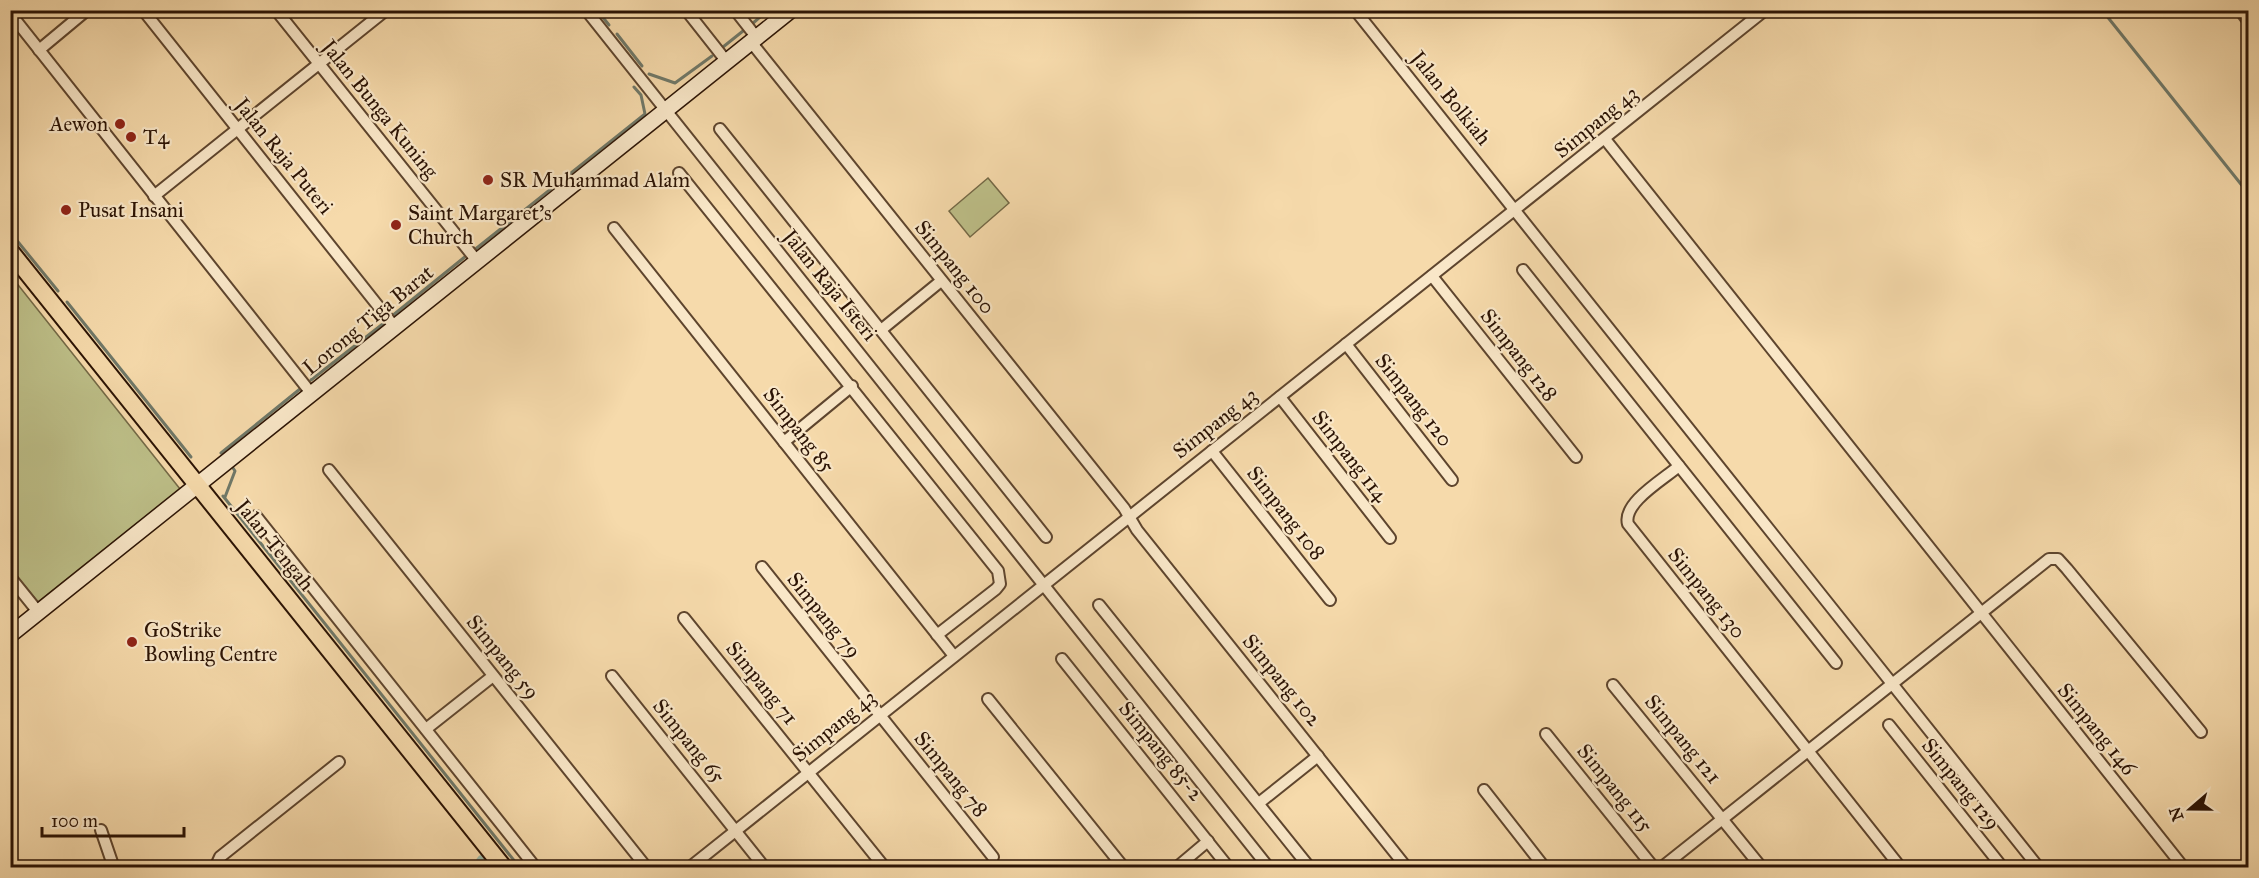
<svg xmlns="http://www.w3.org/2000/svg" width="2259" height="878" viewBox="0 0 2259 878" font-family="'IM FELL Great Primer',serif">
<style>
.green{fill:#bdbf88;stroke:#746946;stroke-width:1.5}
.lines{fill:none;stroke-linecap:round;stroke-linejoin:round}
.stream{stroke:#6f7868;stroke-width:3}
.river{stroke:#9dbbaa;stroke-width:16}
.street-casing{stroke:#5e452e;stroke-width:14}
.secondary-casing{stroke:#2b1304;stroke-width:18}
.primary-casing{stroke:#2b1304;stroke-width:20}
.street{stroke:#f9e7c8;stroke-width:10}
.secondary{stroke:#f9e7c8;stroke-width:15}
.primary{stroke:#f6daab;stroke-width:16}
.poi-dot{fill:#8f2418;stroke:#f9e7c8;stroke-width:2}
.labels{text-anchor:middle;stroke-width:4.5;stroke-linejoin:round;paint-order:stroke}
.street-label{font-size:21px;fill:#2b1304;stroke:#f9e7c8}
.poi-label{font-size:21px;fill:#2b1304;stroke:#f9e7c8;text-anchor:start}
</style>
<rect width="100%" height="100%" fill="#f6daab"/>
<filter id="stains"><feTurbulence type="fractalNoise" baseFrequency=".00333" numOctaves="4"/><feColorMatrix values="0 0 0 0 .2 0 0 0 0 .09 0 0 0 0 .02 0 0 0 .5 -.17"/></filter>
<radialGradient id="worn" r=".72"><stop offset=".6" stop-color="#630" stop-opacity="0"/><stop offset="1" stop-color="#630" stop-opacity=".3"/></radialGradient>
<g class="green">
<polygon points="988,178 1009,203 970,237 949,211"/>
<polygon points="11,276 180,489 38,602 11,569"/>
</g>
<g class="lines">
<g class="stream">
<polyline points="597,10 609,25"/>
<polyline points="2102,10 2248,193"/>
<polyline points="752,24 768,10"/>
<polyline points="617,34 642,66"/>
<polyline points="723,47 743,31"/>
<polyline points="649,74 675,83 712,56"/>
<polyline points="10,232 58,291"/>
<polyline points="473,251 645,114 641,95 634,87"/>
<polyline points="67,302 191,457"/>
<polyline points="392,316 466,256"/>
<polyline points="311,380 384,323"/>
<polyline points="221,453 300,389"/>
<polyline points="223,496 520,868"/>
<polyline points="225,497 235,471 233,468"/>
</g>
<polyline class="river" points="481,868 484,862"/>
<g class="street-casing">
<g id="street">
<polyline points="143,10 394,326"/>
<polyline points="276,10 477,261"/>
<polyline points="586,10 1269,868"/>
<polyline points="686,10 727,62"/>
<polyline points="735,10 757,38"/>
<polyline points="1355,10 2039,868"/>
<polyline points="2240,10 2248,21"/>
<polyline points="10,13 311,393"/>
<polyline points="751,42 1124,508 1137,530 1407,868"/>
<polyline points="39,50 87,10"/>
<polyline points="720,129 1046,537"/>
<polyline points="1605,139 2184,868"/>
<polyline points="679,173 998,571 1000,584 996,589 937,635"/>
<polyline points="154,196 386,10"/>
<polyline points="614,228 954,656"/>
<polyline points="1523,270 1836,663"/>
<polyline points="1432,276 1576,457"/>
<polyline points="881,330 941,281"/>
<polyline points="1346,344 1452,480"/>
<polyline points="1280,397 1390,538"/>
<polyline points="784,442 852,386"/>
<polyline points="1212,451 1330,600"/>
<path d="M1679,466C1664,479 1622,503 1628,524L1901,868"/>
<polyline points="329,470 647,868"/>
<polyline points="256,516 536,868"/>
<polyline points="762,567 993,857"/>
<polyline points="10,577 39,613"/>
<polyline points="1099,605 1310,868"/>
<polyline points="684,618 885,868"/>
<polyline points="1062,659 1229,868"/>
<polyline points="612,676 765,868"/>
<polyline points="1613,685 1762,868"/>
<polyline points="988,699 1124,868"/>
<polyline points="1889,725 2003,868"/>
<polyline points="426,729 493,676"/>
<polyline points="1546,734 1654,868"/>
<polyline points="1484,790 1545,868"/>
<polyline points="1259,803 1318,756"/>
<polyline points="101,830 114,868"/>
<polyline points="215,868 220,857 339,762"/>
<polyline points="689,868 1765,10"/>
<polyline points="1176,868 1208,841"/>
<polyline points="1661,868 2049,559 2058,559 2067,569 2201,732"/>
</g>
</g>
<g class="secondary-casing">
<polyline id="secondary" points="10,635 791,10"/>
</g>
<g class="primary-casing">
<polyline id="primary" points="10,251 504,868"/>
</g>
<use href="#street" class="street"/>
<use href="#secondary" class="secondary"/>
<use href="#primary" class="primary"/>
</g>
<g class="poi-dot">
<circle cx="120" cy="124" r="6"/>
<circle cx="131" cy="137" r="6"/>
<circle cx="488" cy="180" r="6"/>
<circle cx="66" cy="210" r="6"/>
<circle cx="396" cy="225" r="6"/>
<circle cx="132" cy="642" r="6"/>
</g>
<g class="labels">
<g class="street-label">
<text transform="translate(1451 98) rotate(51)" y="7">Jalan Bolkiah</text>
<text transform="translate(380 109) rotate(51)" y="7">Jalan Bunga Kuning</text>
<text transform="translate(1596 122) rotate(-39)" y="7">Simpang 43</text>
<text transform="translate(284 156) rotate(51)" y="7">Jalan Raja Puteri</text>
<text transform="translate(955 267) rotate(51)" y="7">Simpang 100</text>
<text transform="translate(830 285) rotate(51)" y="7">Jalan Raja Isteri</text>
<text transform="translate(368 320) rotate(-39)" y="7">Lorong Tiga Barat</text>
<text transform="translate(1519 355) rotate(52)" y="7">Simpang 128</text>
<text transform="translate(1414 400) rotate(52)" y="7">Simpang 120</text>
<text transform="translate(1215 423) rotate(-38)" y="7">Simpang 43</text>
<text transform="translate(799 430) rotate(52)" y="7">Simpang 85</text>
<text transform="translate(1350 456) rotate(52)" y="7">Simpang 114</text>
<text transform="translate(1286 513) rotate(52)" y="7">Simpang 108</text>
<text transform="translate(275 545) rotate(51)" y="7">Jalan Tengah</text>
<text transform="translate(1707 593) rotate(51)" y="7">Simpang 130</text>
<text transform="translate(824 615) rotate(51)" y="7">Simpang 79</text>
<text transform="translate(503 657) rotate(51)" y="7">Simpang 59</text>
<text transform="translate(1282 680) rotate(51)" y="7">Simpang 102</text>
<text transform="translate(762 683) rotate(51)" y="7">Simpang 71</text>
<text transform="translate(834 726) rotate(-39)" y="7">Simpang 43</text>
<text transform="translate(2097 729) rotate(51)" y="7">Simpang 146</text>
<text transform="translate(1683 739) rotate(51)" y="7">Simpang 121</text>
<text transform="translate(689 741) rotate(51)" y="7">Simpang 65</text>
<text transform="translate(1161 751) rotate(51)" y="7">Simpang 85-2</text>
<text transform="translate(951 774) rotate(51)" y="7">Simpang 78</text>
<text transform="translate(1961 784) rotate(51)" y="7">Simpang 129</text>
<text transform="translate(1615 788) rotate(51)" y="7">Simpang 115</text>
</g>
<g class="poi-label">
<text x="108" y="131" text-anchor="end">Aewon</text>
<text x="143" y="144">T4</text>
<text x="500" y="187">SR Muhammad Alam</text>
<text x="78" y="217">Pusat Insani</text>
<text x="408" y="220">Saint Margaret's<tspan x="408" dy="24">Church</tspan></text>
<text x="144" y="637">GoStrike<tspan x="144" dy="24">Bowling Centre</tspan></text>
</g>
</g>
<rect width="2259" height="878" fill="none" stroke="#f6daab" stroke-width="36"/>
<rect x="12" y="12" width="2235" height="854" fill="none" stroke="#2b1304" stroke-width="3"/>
<rect x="18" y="18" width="2223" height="842" fill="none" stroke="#2b1304" stroke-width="1.5"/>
<g transform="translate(2190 809) rotate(250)" stroke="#f9e7c8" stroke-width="4.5" paint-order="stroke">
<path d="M0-4.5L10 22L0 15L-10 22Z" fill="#2b1304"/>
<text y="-9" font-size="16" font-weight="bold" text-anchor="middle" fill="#2b1304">N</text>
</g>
<path d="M42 827v9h142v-9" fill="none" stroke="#2b1304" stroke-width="3"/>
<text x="51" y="827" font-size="18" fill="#2b1304" stroke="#f9e7c8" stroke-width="4.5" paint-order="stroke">100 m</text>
<rect width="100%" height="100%" filter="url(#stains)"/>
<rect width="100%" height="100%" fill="url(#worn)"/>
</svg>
